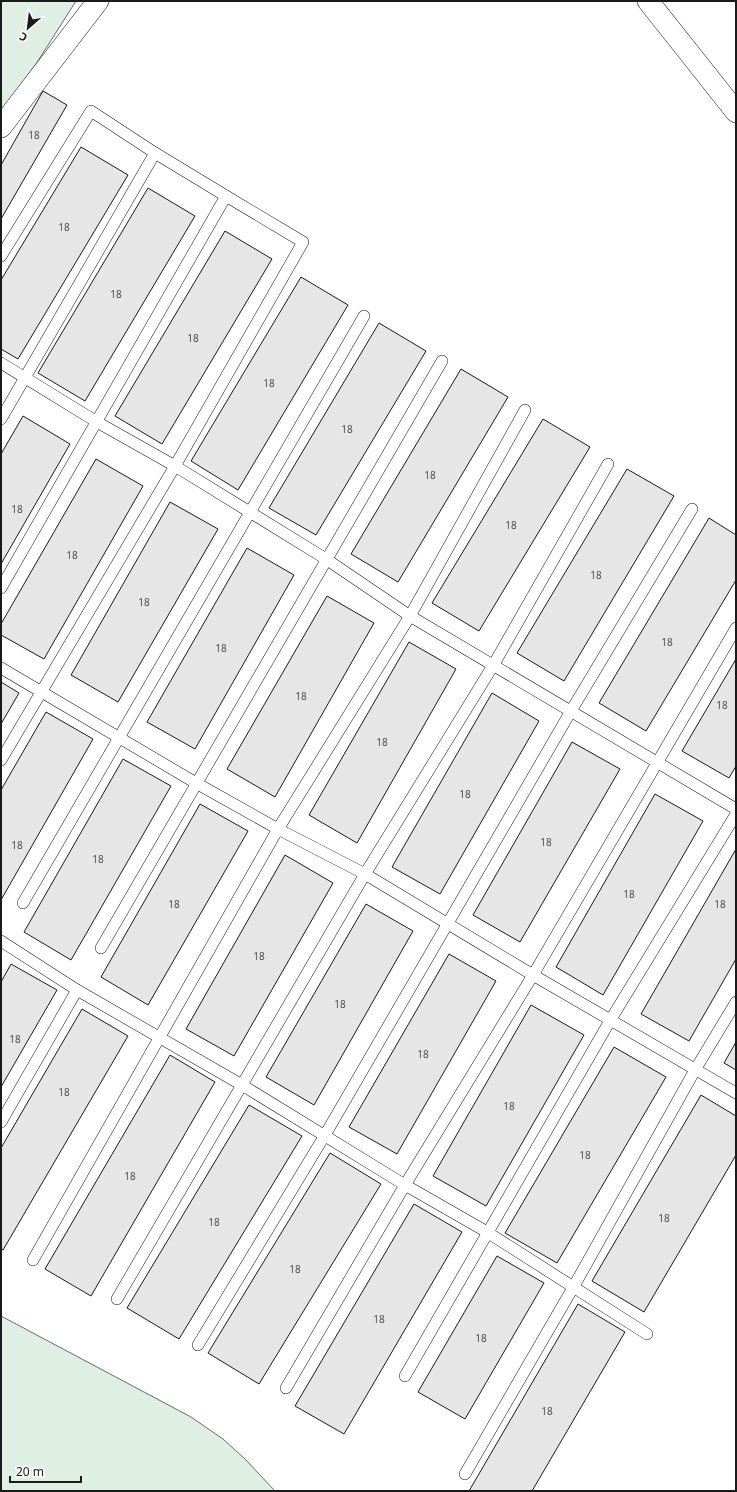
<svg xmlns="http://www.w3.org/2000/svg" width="737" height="1492" viewBox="0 0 737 1492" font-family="'Noto Sans',sans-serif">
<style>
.green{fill:#e0efe3;stroke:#6a6a6a}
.building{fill:#e6e6e6;stroke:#1a1a1a}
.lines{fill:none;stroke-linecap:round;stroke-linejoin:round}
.service-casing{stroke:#1a1a1a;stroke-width:12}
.minor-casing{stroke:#1a1a1a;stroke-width:22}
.service{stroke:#fff;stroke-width:11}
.minor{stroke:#fff;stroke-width:21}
.labels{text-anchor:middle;stroke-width:3;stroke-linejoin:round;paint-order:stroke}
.number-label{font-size:10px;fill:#4d4d4d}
</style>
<rect width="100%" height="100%" fill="#fff"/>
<g class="green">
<polygon points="1,1 76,1 36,64 1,112"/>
<polygon points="1,1316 191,1417 223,1439 245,1459 275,1491 1,1491"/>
</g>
<g class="building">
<polygon points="43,91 67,105 1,219 1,165"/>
<polygon points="81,147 128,175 18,359 1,349 1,280"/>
<polygon points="148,188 195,216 85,401 38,373"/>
<polygon points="225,231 272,259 162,444 115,416"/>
<polygon points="301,277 348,305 238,490 191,461"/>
<polygon points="379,323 426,351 316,535 269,508"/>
<polygon points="461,369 508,397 398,582 351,554"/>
<polygon points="23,416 70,444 1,564 1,454"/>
<polygon points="543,419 590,447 479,631 432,603"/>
<polygon points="96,459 143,486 44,659 1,635 1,624"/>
<polygon points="627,469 674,496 564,681 517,653"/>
<polygon points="170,502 218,529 118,702 71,675"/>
<polygon points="709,518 736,535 736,580 646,731 599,703"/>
<polygon points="247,548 294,575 195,749 147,722"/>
<polygon points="327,596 374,623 275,797 227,769"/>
<polygon points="409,642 456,669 357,843 309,815"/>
<polygon points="736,659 736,766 729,778 682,751"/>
<polygon points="1,682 19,693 1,724"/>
<polygon points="492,693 539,721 440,894 392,867"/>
<polygon points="46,712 93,739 1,900 1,790"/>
<polygon points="572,742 620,769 520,942 473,915"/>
<polygon points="123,759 171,786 71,960 24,932"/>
<polygon points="655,794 703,821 603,995 556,967"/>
<polygon points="200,804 248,831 148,1005 101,977"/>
<polygon points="736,849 736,959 689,1041 641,1014"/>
<polygon points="285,855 333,883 234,1056 186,1029"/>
<polygon points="366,904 413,931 314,1105 266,1077"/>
<polygon points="449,954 496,981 397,1154 349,1127"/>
<polygon points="11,964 57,990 1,1087 1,982"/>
<polygon points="531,1005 584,1035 486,1206 433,1176"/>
<polygon points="82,1009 128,1036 3,1250 1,1249 1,1148"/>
<polygon points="736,1042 736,1070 724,1063"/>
<polygon points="614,1047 666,1077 557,1263 505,1233"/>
<polygon points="170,1055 215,1082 91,1296 45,1269"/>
<polygon points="701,1095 736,1116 736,1155 644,1312 592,1281"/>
<polygon points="249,1105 302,1136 179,1339 127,1308"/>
<polygon points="330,1153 381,1184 259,1384 208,1353"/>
<polygon points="414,1204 462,1232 344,1434 295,1406"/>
<polygon points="497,1256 544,1283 465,1419 418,1392"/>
<polygon points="578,1304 625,1332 532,1491 469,1491"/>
</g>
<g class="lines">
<g class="service-casing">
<g id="service">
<polyline points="1,256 91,111 155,153"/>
<polyline points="1,363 97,422 175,466 326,559 410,616 736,809"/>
<polyline points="1,419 155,153 226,196"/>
<polyline points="1,588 226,196 303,242 175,466 1,760"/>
<polyline points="1,668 196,783 278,829 365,874 533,975 736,1093"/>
<polyline points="23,903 364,316"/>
<polyline points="1,941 77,990 242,1085 405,1185 487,1232 647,1334"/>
<polyline points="101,948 442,361"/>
<polyline points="1,1122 77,990"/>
<polyline points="33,1260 278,829 410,616 525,410"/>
<polyline points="117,1299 365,874 494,664 608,464"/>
<polyline points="198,1345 325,1135 571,711 692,509"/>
<polyline points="405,1376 611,1019 736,814"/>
<polyline points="286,1388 405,1185 533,975 736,628"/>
<polyline points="465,1474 574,1286 695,1070 736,1002"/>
</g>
</g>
<g class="minor-casing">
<g id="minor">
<polyline points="648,1 736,112"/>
<polyline points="1,127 98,1"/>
</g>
</g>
<use href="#service" class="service"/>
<use href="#minor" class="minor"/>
</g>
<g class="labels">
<g class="number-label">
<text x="34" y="139">18</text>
<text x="64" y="231">18</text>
<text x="116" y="298">18</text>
<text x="193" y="342">18</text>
<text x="269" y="387">18</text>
<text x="347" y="433">18</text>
<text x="430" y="479">18</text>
<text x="17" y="513">18</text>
<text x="511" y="529">18</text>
<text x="72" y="559">18</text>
<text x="596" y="579">18</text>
<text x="144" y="606">18</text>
<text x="667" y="646">18</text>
<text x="221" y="652">18</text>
<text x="301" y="700">18</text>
<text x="722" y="709">18</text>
<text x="382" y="746">18</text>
<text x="465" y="798">18</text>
<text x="546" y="846">18</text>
<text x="17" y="849">18</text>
<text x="98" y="863">18</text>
<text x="629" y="898">18</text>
<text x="174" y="908">18</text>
<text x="720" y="908">18</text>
<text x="259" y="960">18</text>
<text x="340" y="1008">18</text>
<text x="15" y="1043">18</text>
<text x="423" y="1058">18</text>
<text x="64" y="1096">18</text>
<text x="509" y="1110">18</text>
<text x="585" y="1159">18</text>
<text x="130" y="1180">18</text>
<text x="664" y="1222">18</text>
<text x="214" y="1226">18</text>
<text x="295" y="1273">18</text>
<text x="379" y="1323">18</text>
<text x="481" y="1342">18</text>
<text x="547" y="1415">18</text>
</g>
</g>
<rect width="737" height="1492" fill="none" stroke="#1a1a1a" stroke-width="4"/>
<g transform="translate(28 28) rotate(208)" stroke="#ffffff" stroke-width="3" paint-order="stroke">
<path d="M0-3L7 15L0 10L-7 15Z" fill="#1a1a1a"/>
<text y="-6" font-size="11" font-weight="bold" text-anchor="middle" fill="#1a1a1a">С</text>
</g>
<path d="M10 1476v6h71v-6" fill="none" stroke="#1a1a1a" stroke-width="2"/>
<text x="16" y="1476" font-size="12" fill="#1a1a1a" stroke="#ffffff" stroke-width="3" paint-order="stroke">20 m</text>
</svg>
